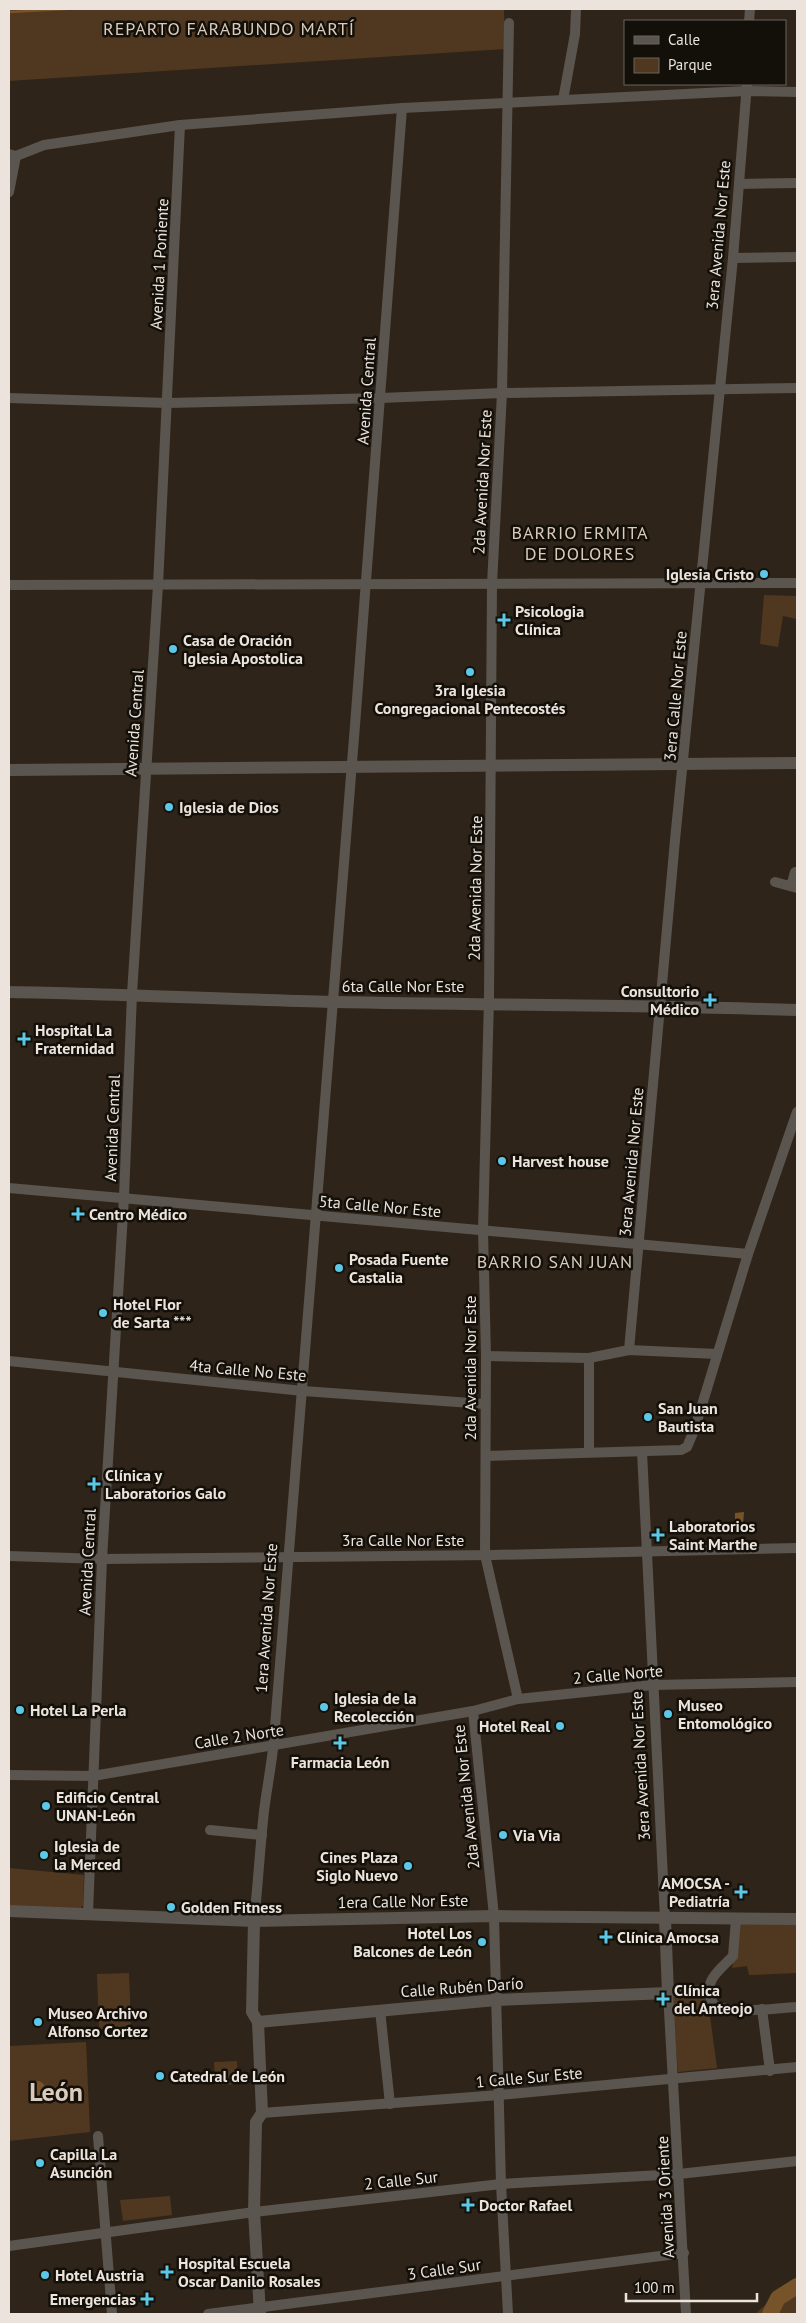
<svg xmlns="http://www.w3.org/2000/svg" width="806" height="2323" viewBox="0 0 806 2323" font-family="'PT Sans',sans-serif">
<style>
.green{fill:#4f381f}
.water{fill:#775329}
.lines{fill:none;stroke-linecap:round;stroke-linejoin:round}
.stream{stroke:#775329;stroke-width:2.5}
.river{stroke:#775329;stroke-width:16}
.minor{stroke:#5b554f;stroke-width:10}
.tertiary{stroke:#5b554f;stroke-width:12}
.poi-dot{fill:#5ac8e6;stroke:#130f09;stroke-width:2}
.labels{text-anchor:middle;stroke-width:5;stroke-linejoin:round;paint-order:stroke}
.street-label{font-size:16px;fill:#ebe3dc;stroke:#130f09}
.poi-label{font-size:16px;font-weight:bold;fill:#ebe3dc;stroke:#130f09;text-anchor:start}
.neighbourhood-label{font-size:18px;letter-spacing:1px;fill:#dacbbc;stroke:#130f09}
.town-label{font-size:26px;font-weight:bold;fill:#dacbbc;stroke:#130f09}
</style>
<rect width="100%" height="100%" fill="#2f2419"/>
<g class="green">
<polygon points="9,9 504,9 505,49 9,81"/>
<polygon points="764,595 797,596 796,619 783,616 778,647 760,644"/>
<polygon points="9,1868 84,1875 83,1905 81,1908 9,1909"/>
<polygon points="740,1924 797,1924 797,1973 749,1975 747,1966 732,1968"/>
<polygon points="129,1973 131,2027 99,2029 97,1974"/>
<polygon points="707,1994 717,2068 678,2072 672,1999 674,1997"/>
<polygon points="86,2042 90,2132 9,2141 9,2046"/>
<polygon points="237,2061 238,2084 215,2085 214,2062"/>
<polygon points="170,2196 172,2215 123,2221 120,2200"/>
<polygon points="797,2283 797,2314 755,2314 789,2284"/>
</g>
<g class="water">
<polygon points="744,1512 743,1525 735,1525 735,1513"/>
<circle cx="37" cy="2089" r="8"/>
</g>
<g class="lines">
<polyline class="stream" points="9,12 66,9"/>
<polyline class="river" points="770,2314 778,2298 797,2286"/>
<g class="minor">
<polyline points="749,21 750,9"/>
<polyline points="509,23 502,393 492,584 489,998 483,1230 486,1356 485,1555 518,1699"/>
<polyline points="563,100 575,34 576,9"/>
<polyline points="9,154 16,156 44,145 180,125 402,108 746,91 797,92"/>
<polyline points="739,184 797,183"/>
<polyline points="9,192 16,156"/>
<polyline points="733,258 797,257"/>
<polyline points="9,398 167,403 381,398 502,393 797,388"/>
<polyline points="9,585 797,583"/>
<polyline points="775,882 797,888"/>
<polyline points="791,886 795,872 797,873"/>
<polyline points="9,1188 748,1254"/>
<polyline points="629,1350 675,840 733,258 747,84"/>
<polyline points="486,1356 589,1358 629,1350 717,1354"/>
<polyline points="589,1358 589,1451"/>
<polyline points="9,1361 303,1391 485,1404"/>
<polyline points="642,1452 665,1919"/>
<polyline points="486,1456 681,1450 687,1447 695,1428 748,1254 797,1112"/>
<polyline points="9,1556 102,1559 493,1555 797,1548"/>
<polyline points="473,1711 494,1916 501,2184 508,2314"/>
<polyline points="9,1775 93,1776 473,1711 518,1699 653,1685 797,1682"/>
<polyline points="210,1830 262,1835"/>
<polyline points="88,1913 102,1559 124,1197 132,994 158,585 180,125"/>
<path d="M736,1919L733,1956C718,1972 701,1981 714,2005C738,2015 772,2008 797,2007"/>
<path d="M254,1921C258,1884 260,1848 264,1811C267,1787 272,1763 274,1739C316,1195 363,652 402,108"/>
<polyline points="762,2009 770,2071"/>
<polyline points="380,2010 390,2104"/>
<polyline points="262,2113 499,2095 797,2067"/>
<polyline points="98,2136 112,2314"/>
<polyline points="9,2246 254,2212 501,2184 679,2174 797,2161"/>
<polyline points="208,2314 684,2253"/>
<polyline points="686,2314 668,1993 709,1989"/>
</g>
<g class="tertiary">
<polyline points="9,770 797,763"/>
<path d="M9,992C117,994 225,999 334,1002C488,1005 643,1005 797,1010"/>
<polyline points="9,1911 254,1921 494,1916 797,1919"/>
<polyline points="254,1921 252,2012 258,2022"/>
<polyline points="258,2022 496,2000 668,1993 665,1919"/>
<polyline points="258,2022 262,2113 256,2122 254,2212 260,2314"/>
</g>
</g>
<g class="poi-dot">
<circle cx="764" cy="574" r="5"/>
<path d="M501.5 612.5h5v5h5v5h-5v5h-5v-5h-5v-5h5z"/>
<circle cx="173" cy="649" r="5"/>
<circle cx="470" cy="672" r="5"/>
<circle cx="169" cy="807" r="5"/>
<path d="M707.5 992.5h5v5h5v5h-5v5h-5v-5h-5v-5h5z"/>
<path d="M21.5 1031.5h5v5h5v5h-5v5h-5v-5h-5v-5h5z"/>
<circle cx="502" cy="1161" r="5"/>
<path d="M75.5 1206.5h5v5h5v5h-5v5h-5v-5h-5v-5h5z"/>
<circle cx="339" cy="1268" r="5"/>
<circle cx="103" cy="1313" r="5"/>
<circle cx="648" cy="1417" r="5"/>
<path d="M91.5 1476.5h5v5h5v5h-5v5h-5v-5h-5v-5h5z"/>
<path d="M655.5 1527.5h5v5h5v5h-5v5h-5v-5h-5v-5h5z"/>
<circle cx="324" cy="1707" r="5"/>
<circle cx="20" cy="1710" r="5"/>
<circle cx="668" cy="1714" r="5"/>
<circle cx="560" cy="1726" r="5"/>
<path d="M337.5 1735.5h5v5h5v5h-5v5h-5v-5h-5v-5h5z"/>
<circle cx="46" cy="1806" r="5"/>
<circle cx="503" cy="1835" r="5"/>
<circle cx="44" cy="1855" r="5"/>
<circle cx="408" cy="1866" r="5"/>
<path d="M738.5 1884.5h5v5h5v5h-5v5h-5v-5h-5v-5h5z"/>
<circle cx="171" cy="1907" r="5"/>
<path d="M603.5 1929.5h5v5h5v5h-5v5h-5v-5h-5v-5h5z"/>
<circle cx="482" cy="1942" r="5"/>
<path d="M660.5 1991.5h5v5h5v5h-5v5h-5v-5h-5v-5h5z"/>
<circle cx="38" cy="2022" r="5"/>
<circle cx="160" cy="2076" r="5"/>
<circle cx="40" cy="2163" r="5"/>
<path d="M465.5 2197.5h5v5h5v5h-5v5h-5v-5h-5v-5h5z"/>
<path d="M164.5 2264.5h5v5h5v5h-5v5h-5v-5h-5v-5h5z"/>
<circle cx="45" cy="2275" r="5"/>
<path d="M144.5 2291.5h5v5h5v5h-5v5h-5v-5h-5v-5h5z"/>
</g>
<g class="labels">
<g class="street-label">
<text transform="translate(718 235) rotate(-85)" y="6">3era Avenida Nor Este</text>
<text transform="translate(159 264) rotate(-87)" y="6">Avenida 1 Poniente</text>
<text transform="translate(366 391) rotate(-86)" y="6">Avenida Central</text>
<text transform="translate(482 482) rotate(-87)" y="6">2da Avenida Nor Este</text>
<text transform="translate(675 696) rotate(-85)" y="6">3era Calle Nor Este</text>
<text transform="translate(134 723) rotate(-86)" y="6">Avenida Central</text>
<text transform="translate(475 888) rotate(-89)" y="6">2da Avenida Nor Este</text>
<text x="403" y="992">6ta Calle Nor Este</text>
<text transform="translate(112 1128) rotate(-88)" y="6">Avenida Central</text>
<text transform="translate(631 1162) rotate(-85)" y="6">3era Avenida Nor Este</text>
<text transform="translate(380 1206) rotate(5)" y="6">5ta Calle Nor Este</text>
<text transform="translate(470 1368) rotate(-90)" y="6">2da Avenida Nor Este</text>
<text transform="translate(248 1370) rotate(5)" y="6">4ta Calle No Este</text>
<text x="403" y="1546">3ra Calle Nor Este</text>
<text transform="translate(87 1562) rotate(-87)" y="6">Avenida Central</text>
<text transform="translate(266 1618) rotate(-86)" y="6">1era Avenida Nor Este</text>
<text transform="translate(618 1674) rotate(-5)" y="6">2 Calle Norte</text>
<text transform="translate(239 1736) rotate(-9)" y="6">Calle 2 Norte</text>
<text transform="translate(640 1766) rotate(-93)" y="6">3era Avenida Nor Este</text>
<text transform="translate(466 1797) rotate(-96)" y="6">2da Avenida Nor Este</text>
<text transform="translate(403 1901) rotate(-1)" y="6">1era Calle Nor Este</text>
<text transform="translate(462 1987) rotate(-4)" y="6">Calle Rubén Darío</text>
<text transform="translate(529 2077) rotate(-5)" y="6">1 Calle Sur Este</text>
<text transform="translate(401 2180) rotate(-6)" y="6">2 Calle Sur</text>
<text transform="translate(665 2197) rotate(-93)" y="6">Avenida 3 Oriente</text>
<text transform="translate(444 2269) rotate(-8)" y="6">3 Calle Sur</text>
</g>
<g class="poi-label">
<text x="754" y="580" text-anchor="end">Iglesia Cristo</text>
<text x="515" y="617">Psicologia<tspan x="515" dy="18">Clínica</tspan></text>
<text x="183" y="646">Casa de Oración<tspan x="183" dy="18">Iglesia Apostolica</tspan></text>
<text x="470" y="696" text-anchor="middle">3ra Iglesia<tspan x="470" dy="18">Congregacional Pentecostés</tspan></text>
<text x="179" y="813">Iglesia de Dios</text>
<text x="699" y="997" text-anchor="end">Consultorio<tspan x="699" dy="18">Médico</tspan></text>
<text x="35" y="1036">Hospital La<tspan x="35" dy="18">Fraternidad</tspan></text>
<text x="512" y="1167">Harvest house</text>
<text x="89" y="1220">Centro Médico</text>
<text x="349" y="1265">Posada Fuente<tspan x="349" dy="18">Castalia</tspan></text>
<text x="113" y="1310">Hotel Flor<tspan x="113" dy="18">de Sarta ***</tspan></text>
<text x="658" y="1414">San Juan<tspan x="658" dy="18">Bautista</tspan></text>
<text x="105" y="1481">Clínica y<tspan x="105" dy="18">Laboratorios Galo</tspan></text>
<text x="669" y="1532">Laboratorios<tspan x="669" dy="18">Saint Marthe</tspan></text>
<text x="334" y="1704">Iglesia de la<tspan x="334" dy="18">Recolección</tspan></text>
<text x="678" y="1711">Museo<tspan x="678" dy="18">Entomológico</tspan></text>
<text x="30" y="1716">Hotel La Perla</text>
<text x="550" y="1732" text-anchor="end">Hotel Real</text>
<text x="340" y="1768" text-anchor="middle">Farmacia León</text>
<text x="56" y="1803">Edificio Central<tspan x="56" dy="18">UNAN-León</tspan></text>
<text x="513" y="1841">Via Via</text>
<text x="54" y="1852">Iglesia de<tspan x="54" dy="18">la Merced</tspan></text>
<text x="398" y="1863" text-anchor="end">Cines Plaza<tspan x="398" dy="18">Siglo Nuevo</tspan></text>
<text x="730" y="1889" text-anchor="end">AMOCSA -<tspan x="730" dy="18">Pediatría</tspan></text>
<text x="181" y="1913">Golden Fitness</text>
<text x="472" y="1939" text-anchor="end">Hotel Los<tspan x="472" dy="18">Balcones de León</tspan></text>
<text x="617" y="1943">Clínica Amocsa</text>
<text x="674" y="1996">Clínica<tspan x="674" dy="18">del Anteojo</tspan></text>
<text x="48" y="2019">Museo Archivo<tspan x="48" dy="18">Alfonso Cortez</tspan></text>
<text x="170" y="2082">Catedral de León</text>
<text x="50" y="2160">Capilla La<tspan x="50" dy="18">Asunción</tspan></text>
<text x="479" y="2211">Doctor Rafael</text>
<text x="178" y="2269">Hospital Escuela<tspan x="178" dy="18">Oscar Danilo Rosales</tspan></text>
<text x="55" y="2281">Hotel Austria</text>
<text x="136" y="2305" text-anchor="end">Emergencias</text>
</g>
<g class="neighbourhood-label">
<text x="229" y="35">REPARTO FARABUNDO MARTÍ</text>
<text x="580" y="539">BARRIO ERMITA<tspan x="580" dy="21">DE DOLORES</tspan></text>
<text x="555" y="1268">BARRIO SAN JUAN</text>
</g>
<g class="town-label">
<text x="56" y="2101">León</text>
</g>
</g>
<rect width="806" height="2323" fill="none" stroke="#ebe3dc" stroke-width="20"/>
<rect x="624" y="20" width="162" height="65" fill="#130f09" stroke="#69645d"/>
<rect x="634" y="36" width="25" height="8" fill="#5b554f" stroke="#69645d"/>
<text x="668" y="45" font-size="15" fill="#ebe3dc">Calle</text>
<rect x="634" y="58" width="25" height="15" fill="#4f381f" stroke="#69645d"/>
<text x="668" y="70" font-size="15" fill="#ebe3dc">Parque</text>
<path d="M626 2293v8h131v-8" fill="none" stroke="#ebe3dc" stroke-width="2.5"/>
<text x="634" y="2293" font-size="15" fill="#ebe3dc" stroke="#130f09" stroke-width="4" paint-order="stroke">100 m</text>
</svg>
